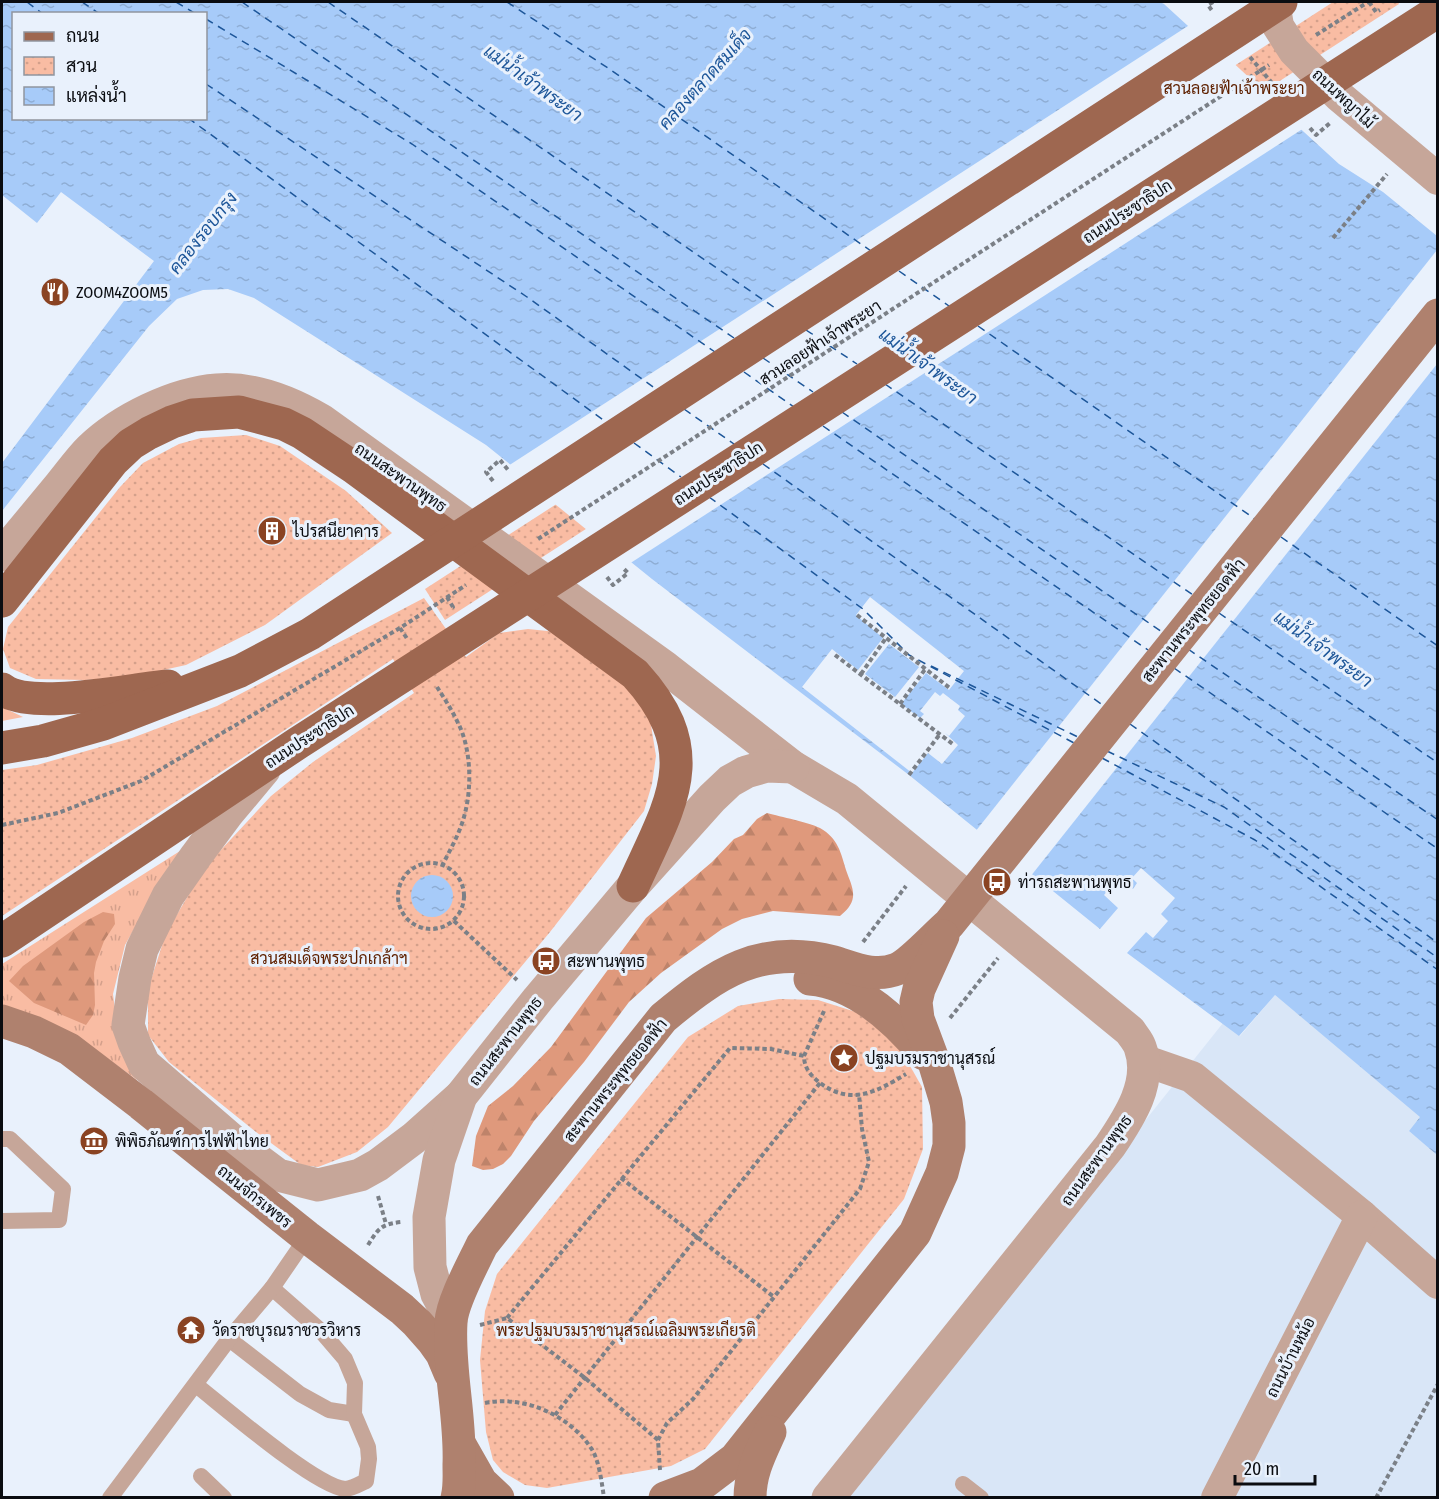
<svg xmlns="http://www.w3.org/2000/svg" width="1439" height="1499" viewBox="0 0 1439 1499" font-family="'Fira Sans Condensed',Sarabun,sans-serif">
<style>
.built{fill:#d9e6f7}
.grass{fill:url(#grass-tufts)}
.forest{fill:url(#forest-firs)}
.park{fill:url(#park-dots)}
.water{fill:url(#water-ripples);fill-rule:evenodd}
.pier{fill:#e9f1fc;fill-rule:evenodd}
.lines{fill:none;stroke-linecap:round;stroke-linejoin:round}
.ferry{stroke:#1d5699;stroke-width:1.5;stroke-dasharray:8 6;stroke-linecap:butt}
.path{stroke:#7b8087;stroke-width:4;stroke-dasharray:4.5 3;stroke-linecap:butt}
.service{stroke:#c6a699;stroke-width:16}
.minor{stroke:#c6a699;stroke-width:32}
.tertiary{stroke:#c6a699;stroke-width:33}
.secondary{stroke:#af816e;stroke-width:33}
.primary{stroke:#9e6750;stroke-width:33}
.labels{text-anchor:middle;stroke-width:6;stroke-linejoin:round;paint-order:stroke}
.park-label{font-size:16px;fill:#5f2100;stroke:#e9f1fc}
.street-label{font-size:16px;fill:#0a0c10;stroke:#e9f1fc}
.poi-label{font-size:16px;fill:#0a0c10;stroke:#e9f1fc;text-anchor:start}
.water-label{font-size:18px;font-style:italic;fill:#1d5699;stroke:#e9f1fc}
</style>
<defs>
<pattern id="grass-tufts" width="24" height="20" patternUnits="userSpaceOnUse" patternTransform="scale(1.5)"><rect width="24" height="20" fill="#f9bca3"/><path d="M3 7l-1-3M5 7V3M7 7l1-3M15 17l-1-3M17 17v-4M19 17l1-3" fill="none" stroke="#d4a08b"/></pattern>
<pattern id="forest-firs" width="22" height="20" patternUnits="userSpaceOnUse" patternTransform="scale(1.5)"><rect width="22" height="20" fill="#df997c"/><path d="M5 1l3.5 6h-7zM16 11l3.5 6h-7z" fill="#be836a"/></pattern>
<pattern id="park-dots" width="8" height="8" patternUnits="userSpaceOnUse" patternTransform="scale(1.5)"><rect width="8" height="8" fill="#f9bca3"/><path d="M2 2h.1M6 6h.1" fill="none" stroke="#d4a08b" stroke-width="1.8" stroke-linecap="round"/></pattern>
<pattern id="water-ripples" width="26" height="14" patternUnits="userSpaceOnUse" patternTransform="scale(1.5)"><rect width="26" height="14" fill="#a7cbf9"/><path d="M2 4q2-2 4 0t4 0M15 11q2-2 4 0t4 0" fill="none" stroke="#8eadd4"/></pattern>
</defs>
<rect width="100%" height="100%" fill="#e9f1fc"/>
<polygon class="built" points="1275,995 1421,1117 1409,1131 1438,1155 1437,1497 844,1498 1223,1023 1240,1036"/>
<g class="grass">
<polygon points="2,707 23,717 2,721"/>
<polygon points="191,844 146,908 125,945 113,994 119,1043 137,1080 104,1056 2,1007 2,964"/>
</g>
<g class="forest">
<path d="M767,813C781,817 808,822 820,828C838,838 841,853 846,870C849,879 854,888 853,897C852,905 846,911 840,916L773,911L742,919L722,929L661,973L629,1002L584,1062L534,1121L511,1156L503,1164L493,1169L483,1170L472,1166L476,1136L488,1106L513,1086L551,1047L646,918L712,862L734,839L743,835L757,819Z"/>
<polygon points="103,912 114,914 115,924 104,941 96,962 94,973 95,1005 93,1015 86,1025 34,1003 9,981 23,966 84,922"/>
</g>
<g class="park">
<polygon points="1333,2 1398,2 1399,4 445,620 425,589"/>
<polygon points="246,435 280,446 346,491 392,533 265,625 186,665 136,676 85,680 36,679 10,668 3,649 8,627 120,487 143,463 179,444 201,438"/>
<polygon points="424,598 466,657 499,633 528,629 557,632 609,662 650,719 656,756 652,784 644,811 550,932 388,1127 357,1152 318,1167 301,1165 256,1132 169,1062 148,1035 148,989 166,933 205,867 271,796 313,762 414,693 393,659 2,916 2,770 37,765 132,738 217,706"/>
<polygon points="779,999 818,1000 856,1012 897,1043 922,1087 923,1149 904,1199 705,1449 671,1466 547,1488 525,1485 503,1472 493,1460 486,1432 480,1360 485,1311 497,1274 688,1037 738,1006"/>
</g>
<g class="water">
<path d="M2,2H1160L1164,4L1339,164L1383,192L1437,236V1155L1409,1131L1420,1117L1275,995L1239,1036L1127,953L1146,932L1153,938L1168,921L1161,914L1175,898L1141,868L1132,878L1137,883L1133,889L1119,877L1104,895L1118,908L1100,929L909,775L652,579L486,445L254,298L228,289L203,290L177,299L149,326L2,511V463L154,261L61,192L37,223L2,195ZM14,14H206V118H14Z"/>
<circle cx="432" cy="896" r="21"/>
</g>
<g class="pier">
<polygon points="1191,24 1304,128 629,564 508,466"/>
<polygon points="1437,250 1437,364 1030,877 975,832"/>
<path d="M870,597L964,671L949,690L926,673L901,704L920,718L924,714L920,711L935,692L940,696L943,693L960,706L958,710L965,716L949,736L945,733L958,745L942,764L928,753L912,773L802,687L832,649L858,670L883,638L856,615ZM889,644L919,667L895,697L865,674Z"/>
</g>
<g class="lines">
<g class="ferry">
<polyline points="27,2 43,14"/>
<polyline points="82,2 100,14"/>
<polyline points="176,2 196,14"/>
<polyline points="242,2 734,338"/>
<polyline points="328,2 778,310"/>
<polyline points="507,2 608,68 871,251"/>
<polyline points="206,19 412,144 715,352"/>
<polyline points="206,84 527,297 656,389"/>
<polyline points="188,118 606,422"/>
<polyline points="899,271 949,306"/>
<polyline points="978,326 1255,519"/>
<polyline points="806,330 857,364"/>
<polyline points="763,358 813,392"/>
<polyline points="744,372 794,407"/>
<polyline points="885,384 1193,595"/>
<polyline points="684,409 734,444"/>
<polyline points="842,412 1162,632"/>
<polyline points="823,426 1148,650"/>
<polyline points="634,443 681,477"/>
<polyline points="763,464 1104,706"/>
<polyline points="709,497 863,609 909,655 1074,743"/>
<polyline points="1281,537 1438,646"/>
<polyline points="1219,613 1438,763"/>
<polyline points="1188,649 1438,820"/>
<polyline points="931,666 1078,737"/>
<polyline points="1174,668 1438,849"/>
<polyline points="1130,724 1438,943"/>
<polyline points="1107,751 1224,807 1438,958"/>
<polyline points="1102,758 1255,840 1438,970"/>
</g>
<g class="path">
<polyline points="1213,2 1208,5 1213,12"/>
<polyline points="1369,2 1376,12 1380,10"/>
<polyline points="1316,35 1368,2"/>
<polyline points="1250,57 1272,83"/>
<polyline points="1310,128 1316,135 1330,123"/>
<polyline points="1333,238 1387,174"/>
<polyline points="493,481 486,472 500,460 509,471"/>
<polyline points="538,539 1269,65"/>
<polyline points="607,577 613,585 628,573 624,569"/>
<polyline points="447,597 453,607 450,608"/>
<polyline points="857,615 951,689"/>
<polyline points="400,628 408,640"/>
<polyline points="835,655 954,745"/>
<polyline points="861,674 886,638"/>
<path d="M437,687C444,698 452,710 458,723C471,748 472,786 465,813C461,831 451,848 443,864"/>
<polyline points="900,704 926,668"/>
<polyline points="909,775 940,734"/>
<polyline points="2,825 58,813 141,781 400,628 466,585"/>
<circle cx="431" cy="896" r="33"/>
<polyline points="454,921 517,980"/>
<polyline points="863,942 906,886"/>
<path d="M824,1011L804,1056C804,1068 811,1076 820,1083C852,1106 876,1092 906,1074"/>
<polyline points="950,1018 998,958"/>
<polyline points="621,1178 774,1297"/>
<polyline points="378,1196 386,1224"/>
<path d="M368,1245C378,1229 381,1224 401,1222"/>
<polyline points="507,1318 730,1048 771,1049 804,1056"/>
<polyline points="480,1325 507,1318 585,1378 658,1440"/>
<path d="M485,1403C524,1395 569,1415 591,1448C599,1459 602,1484 604,1498"/>
<polyline points="555,1415 820,1083"/>
<polyline points="660,1470 658,1440 667,1423 693,1399 860,1189 869,1162 862,1129 859,1094"/>
<polyline points="1376,1498 1438,1384"/>
</g>
<g class="service">
<polyline points="2,1139 10,1139 63,1189 59,1220 2,1221"/>
<polyline points="229,1339 300,1394 329,1410 354,1414"/>
<path d="M196,1385C224,1407 315,1486 345,1489C351,1489 360,1484 366,1481L369,1459L368,1447L354,1414L355,1383L345,1359L321,1331L272,1288"/>
<polyline points="201,1476 224,1498"/>
<polyline points="963,1484 981,1498"/>
<polyline points="110,1498 229,1339 272,1288 307,1237"/>
</g>
<g class="minor">
<polyline points="1274,2 1278,26 1294,51 1339,96 1438,179"/>
<polyline points="1143,1060 1192,1077 1362,1216 1438,1283"/>
<polyline points="1217,1498 1362,1216"/>
</g>
<g class="tertiary">
<path d="M2,555C21,532 41,508 60,485C70,473 79,460 90,449C120,420 174,393 217,390C253,387 290,402 321,420L666,668L793,767L847,799L1130,1031C1133,1036 1138,1041 1140,1047C1153,1082 1129,1118 1110,1146L828,1498"/>
<polyline points="264,770 228,813 196,856 168,896 142,949 135,978 128,1025 134,1042 144,1064 239,1146 278,1175 318,1185 360,1175 378,1165 414,1138 461,1096"/>
<polyline points="451,1320 437,1294 430,1267 429,1217 439,1160 461,1096 538,999 633,886 712,798 730,781 746,772 767,766 793,767"/>
</g>
<g class="secondary">
<path d="M810,979C856,983 896,1020 924,1054"/>
<polyline points="2,1021 34,1032 69,1049 141,1104 307,1237 402,1309 417,1323 432,1340 442,1354 450,1373"/>
<polyline points="460,1445 481,1482 498,1498"/>
<path d="M457,1498C460,1487 459,1476 459,1465C461,1417 448,1370 451,1322C452,1302 473,1264 482,1245L663,1018C717,973 760,943 834,962C854,968 875,978 897,969C911,963 936,935 949,924L1438,315"/>
<polyline points="665,1498 702,1484 735,1459 915,1233 942,1173 949,1146 949,1123 946,1102 934,1062 918,1019 916,1002 919,989 943,936"/>
<path d="M750,1498C750,1473 760,1454 770,1432"/>
</g>
<g class="primary">
<path d="M2,601L113,461L131,444L149,433L172,422L193,415L239,412L284,424L302,433L353,467L635,674C707,753 670,804 633,886"/>
<path d="M2,689C30,711 131,689 168,686"/>
<polyline points="2,748 43,741 103,724 240,671 310,634 1281,2"/>
<polyline points="2,941 298,743 1438,11"/>
</g>
</g>
<defs>
<g id="restaurant-disc" transform="scale(1.5)"><circle r="9.5" fill="#8a4322" stroke="#e9f1fc"/><path d="M-5-6h1v4h1v-4h1v4h1v-4h1v5L-1.5 .5V6h-2V.5L-5-1ZM5-6V6H3V1.5H1.5Q1.5-4 5-6Z" fill="#fff"/></g>
<g id="building-disc" transform="scale(1.5)"><circle r="9.5" fill="#8a4322" stroke="#e9f1fc"/><path d="M-4-6H4V6H1V3H-1V6H-4ZM-2.5-4.3h1.7v1.8h-1.7ZM.8-4.3h1.7v1.8H.8ZM-2.5-1h1.7V.8h-1.7ZM.8-1h1.7V.8H.8Z" fill="#fff"/></g>
<g id="bus-disc" transform="scale(1.5)"><circle r="9.5" fill="#8a4322" stroke="#e9f1fc"/><path d="M-5-6H5V4H4V6H2V4H-2V6H-4V4H-5ZM-3.5-4V0h7V-4ZM-3.5 1.2v1.5H-2V1.2ZM2 1.2v1.5H3.5V1.2Z" fill="#fff"/></g>
<g id="sight-disc" transform="scale(1.5)"><circle r="9.5" fill="#8a4322" stroke="#e9f1fc"/><path d="M0-6L1.8-2.2L6-1.7L2.9 1.2L3.7 5.4L0 3.3L-3.7 5.4L-2.9 1.2L-6-1.7L-1.8-2.2Z" fill="#fff"/></g>
<g id="museum-disc" transform="scale(1.5)"><circle r="9.5" fill="#8a4322" stroke="#e9f1fc"/><path d="M0-6L6-3V-2H-6V-3ZM-5-1h2V3h-2ZM-1-1h2V3h-2ZM3-1h2V3H3ZM-6 4H6V6H-6Z" fill="#fff"/></g>
<g id="temple-disc" transform="scale(1.5)"><circle r="9.5" fill="#8a4322" stroke="#e9f1fc"/><path d="M0-6L5-2H3V0L6.5 2.5H4V6H1.5V3h-3V6H-4V2.5H-6.5L-3 0V-2H-5Z" fill="#fff"/></g>
</defs>
<g fill-rule="evenodd">
<use href="#restaurant-disc" x="55" y="292"/>
<use href="#building-disc" x="272" y="531"/>
<use href="#bus-disc" x="997" y="882"/>
<use href="#bus-disc" x="546" y="961"/>
<use href="#sight-disc" x="844" y="1058"/>
<use href="#museum-disc" x="94" y="1141"/>
<use href="#temple-disc" x="191" y="1330"/>
</g>
<g class="labels">
<g class="park-label">
<text x="1234" y="94">สวนลอยฟ้าเจ้าพระยา</text>
<text x="329" y="964">สวนสมเด็จพระปกเกล้าฯ</text>
<text x="626" y="1336">พระปฐมบรมราชานุสรณ์เฉลิมพระเกียรติ</text>
</g>
<g class="street-label">
<text transform="translate(1344 98) rotate(43)" y="6">ถนนพญาไม้</text>
<text transform="translate(1127 211) rotate(-33)" y="6">ถนนประชาธิปก</text>
<text transform="translate(820 342) rotate(-33)" y="6">สวนลอยฟ้าเจ้าพระยา</text>
<text transform="translate(718 473) rotate(-33)" y="6">ถนนประชาธิปก</text>
<text transform="translate(401 477) rotate(35)" y="6">ถนนสะพานพุทธ</text>
<text transform="translate(1193 620) rotate(-51)" y="6">สะพานพระพุทธยอดฟ้า</text>
<text transform="translate(309 736) rotate(-33)" y="6">ถนนประชาธิปก</text>
<text transform="translate(505 1041) rotate(-52)" y="6">ถนนสะพานพุทธ</text>
<text transform="translate(615 1080) rotate(-51)" y="6">สะพานพระพุทธยอดฟ้า</text>
<text transform="translate(1096 1160) rotate(-54)" y="6">ถนนสะพานพุทธ</text>
<text transform="translate(255 1196) rotate(39)" y="6">ถนนจักรเพชร</text>
<text transform="translate(1290 1357) rotate(-63)" y="6">ถนนบ้านหม้อ</text>
</g>
<g class="poi-label">
<text x="76" y="298">ZOOM4ZOOM5</text>
<text x="293" y="537">ไปรสนียาคาร</text>
<text x="1018" y="888">ท่ารถสะพานพุทธ</text>
<text x="567" y="967">สะพานพุทธ</text>
<text x="865" y="1064">ปฐมบรมราชานุสรณ์</text>
<text x="115" y="1147">พิพิธภัณฑ์การไฟฟ้าไทย</text>
<text x="212" y="1336">วัดราชบุรณราชวรวิหาร</text>
</g>
<g class="water-label">
<text transform="translate(705 79) rotate(-48)" y="6">คลองตลาดสมเด็จ</text>
<text transform="translate(533 83) rotate(36)" y="6">แม่น้ำเจ้าพระยา</text>
<text transform="translate(203 233) rotate(-52)" y="6">คลองรอบกรุง</text>
<text transform="translate(928 366) rotate(36)" y="6">แม่น้ำเจ้าพระยา</text>
<text transform="translate(1323 649) rotate(36)" y="6">แม่น้ำเจ้าพระยา</text>
</g>
</g>
<rect width="1439" height="1499" fill="none" stroke="#0a0c10" stroke-width="6"/>
<rect x="12" y="12" width="195" height="108" fill="#e9f1fc" stroke="#90959e" stroke-width="1.5"/>
<rect x="24" y="32" width="30" height="9" fill="#9e6750" stroke="#90959e" stroke-width="1.5"/>
<text x="66" y="42" font-size="18" fill="#0a0c10">ถนน</text>
<rect x="24" y="57" width="30" height="18" fill="url(#park-dots)" stroke="#90959e" stroke-width="1.5"/>
<text x="66" y="72" font-size="18" fill="#0a0c10">สวน</text>
<rect x="24" y="87" width="30" height="18" fill="url(#water-ripples)" stroke="#90959e" stroke-width="1.5"/>
<text x="66" y="102" font-size="18" fill="#0a0c10">แหล่งน้ำ</text>
<path d="M1235 1475v9h80v-9" fill="none" stroke="#0a0c10" stroke-width="3"/>
<text x="1244" y="1475" font-size="18" fill="#0a0c10" stroke="#e9f1fc" stroke-width="4.5" paint-order="stroke">20 m</text>
</svg>
